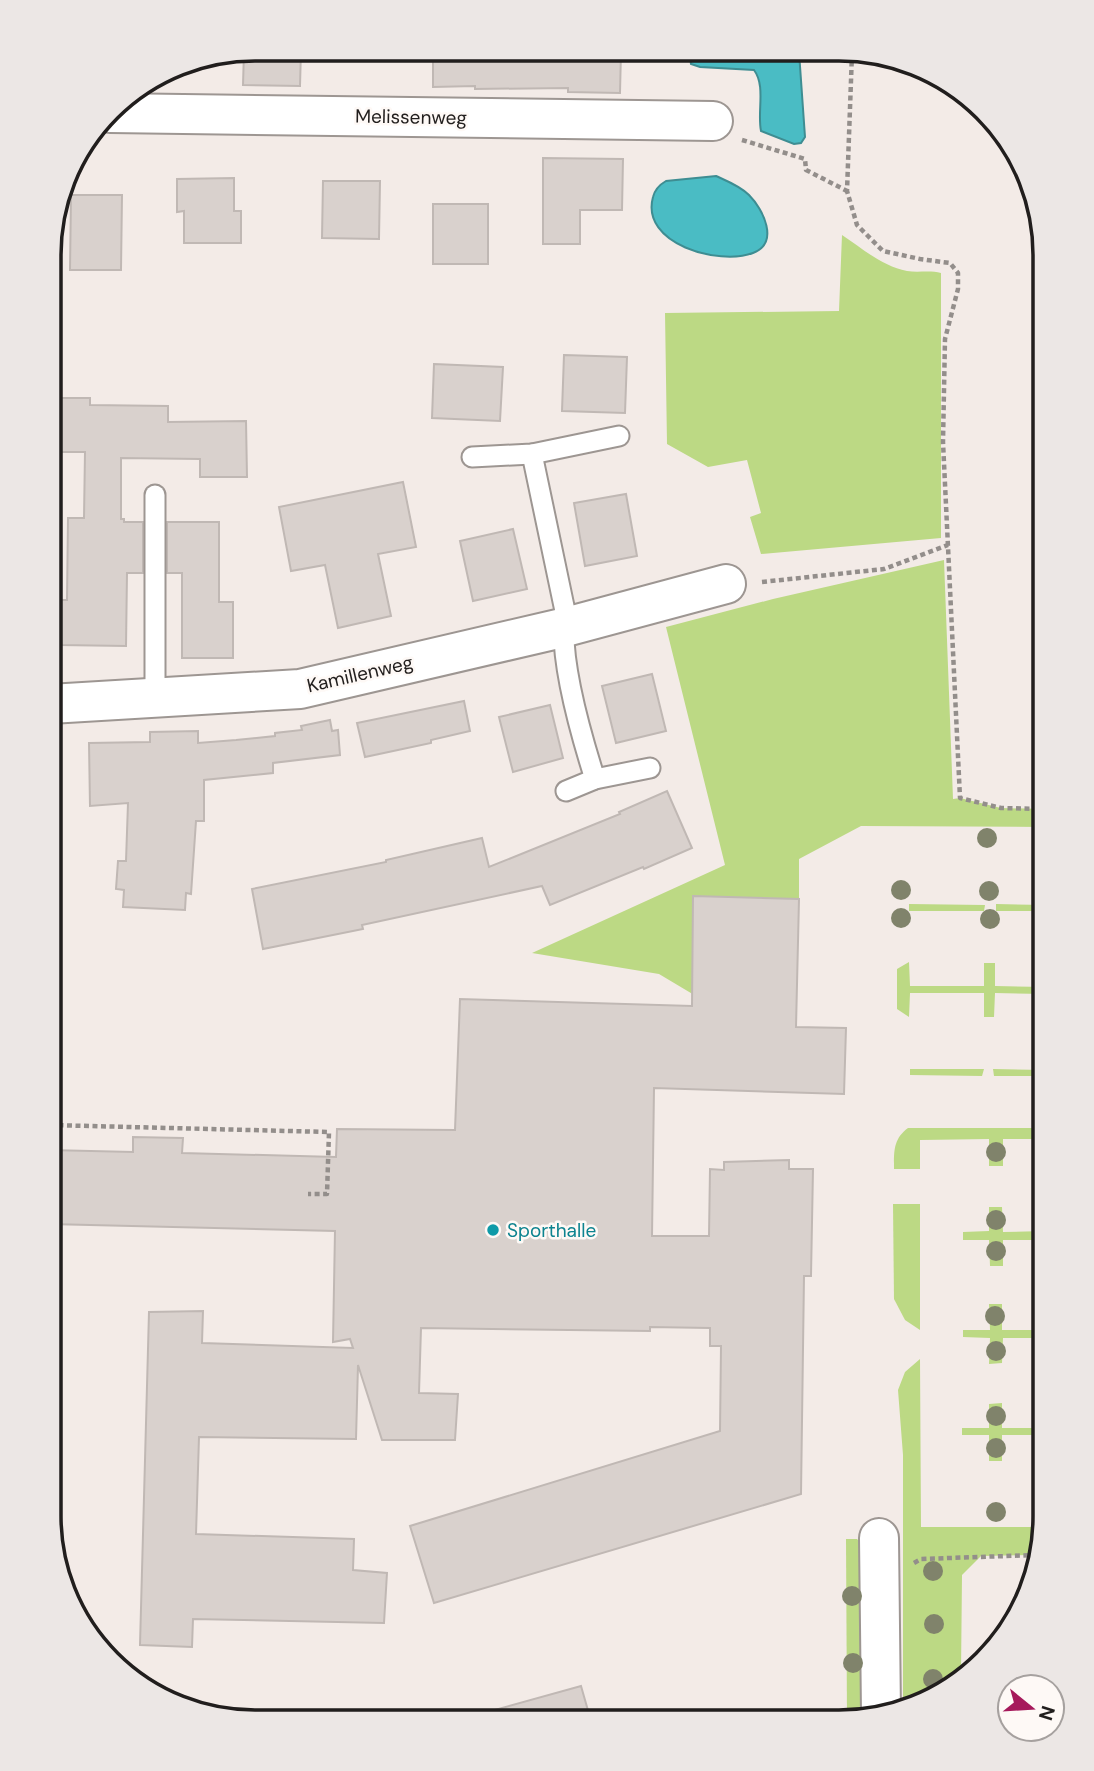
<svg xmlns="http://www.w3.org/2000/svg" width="1094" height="1771" font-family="'DM Sans',sans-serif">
  <rect width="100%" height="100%" fill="#f3ebe7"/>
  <g fill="#bcd984">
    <path d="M842 235C863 249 882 266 907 271 918 273 930 270 941 273V538L761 554 750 517 761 513 747 460 708 467 667 444 665 313 839 311Z"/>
    <polygon points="944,560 953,799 960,798 1001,808 1045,809 1045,827 861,826 799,859 799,899 723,897 693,901 692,981 721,1011 659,974 532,953 725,865 666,627 773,599"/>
    <polygon points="909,904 985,905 984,911 909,911"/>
    <polygon points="996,904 1045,905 1045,911 996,911"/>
    <polygon points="909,962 910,986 984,986 984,963 995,963 995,986 1045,987 1045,994 995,993 994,1017 984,1017 984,993 910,993 909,1017 897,1009 897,969"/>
    <polygon points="910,1069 984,1069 982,1076 910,1075"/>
    <polygon points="993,1069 1045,1070 1045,1076 994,1076"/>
    <path d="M908 1128H1045V1139H1003V1166H989V1139L920 1140V1169H894C894 1152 893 1139 908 1128Z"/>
    <polygon points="893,1204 920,1204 920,1330 905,1320 894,1299"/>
    <polygon points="989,1207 1002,1207 1003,1232 1045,1231 1045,1240 1003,1240 1003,1266 990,1266 989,1240 963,1240 963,1232 989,1231"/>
    <polygon points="989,1304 1002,1304 1002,1330 1045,1330 1045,1338 1003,1338 1002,1363 989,1364 990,1338 963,1337 963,1330 990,1330"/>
    <polygon points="920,1359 921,1527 1045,1527 1045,1529 1035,1555 981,1556 962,1575 961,1673 917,1706 903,1709 903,1455 898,1390 905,1372"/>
    <polygon points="1002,1403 1002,1428 1045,1428 1045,1435 1002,1435 1002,1461 989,1461 989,1435 962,1435 962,1428 989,1428 989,1404"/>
    <polygon points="846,1539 857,1539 864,1546 865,1717 847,1720"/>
  </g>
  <g fill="#4abcc4" stroke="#3e8d92" stroke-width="2">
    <path d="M689 52H799L805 137 801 143 794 144 761 131C757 112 766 86 754 70L700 67 691 64Z"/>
    <path d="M716 176C727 181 740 186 749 195 763 209 780 243 753 253 719 266 640 244 653 197 655 189 659 185 666 181Z"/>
  </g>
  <g fill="#d9d1cd" stroke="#c0b8b4" stroke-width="2">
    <polygon points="256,49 301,49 300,86 243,85 244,51"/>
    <polygon points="433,50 621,51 620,93 568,92 568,88 475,89 475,86 433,87"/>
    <polygon points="543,158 623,159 622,210 580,210 580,244 543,244"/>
    <polygon points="234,178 234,211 241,211 241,243 184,243 184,211 177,212 177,179"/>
    <polygon points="323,181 380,181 379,239 322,238"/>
    <polygon points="71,195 122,195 121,270 70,270"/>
    <rect x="433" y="204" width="55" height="60"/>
    <polygon points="564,355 627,357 625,413 562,411"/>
    <polygon points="434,364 503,367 500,421 432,418"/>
    <polygon points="50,398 90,398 90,405 168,406 168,422 246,421 247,477 200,477 200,459 121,458 121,519 124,519 124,522 143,522 143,573 127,573 126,646 60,645 60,600 67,600 68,518 84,518 85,452 50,452"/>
    <polygon points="403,482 416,547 378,554 391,616 338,628 325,565 291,571 279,507"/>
    <polygon points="626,494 637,556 585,566 574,503"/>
    <polygon points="167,522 219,522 219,602 233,602 233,658 182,658 182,573 167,573"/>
    <polygon points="513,529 527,589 473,601 460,541"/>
    <polygon points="652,674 666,731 616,743 602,686"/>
    <polygon points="464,701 470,731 431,740 431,743 365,757 357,723"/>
    <polygon points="550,705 563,758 513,772 499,717"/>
    <polygon points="330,720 332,731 338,730 340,755 273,763 273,773 204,780 204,821 196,821 191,894 186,893 185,910 123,907 124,890 116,889 118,861 126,861 128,803 90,806 89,743 150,742 150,732 198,731 198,743 236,740 275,736 275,733 302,730 301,726"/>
    <polygon points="667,791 692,848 644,869 643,867 550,905 542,886 362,925 363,929 263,949 252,889 386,862 386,860 482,838 489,867 620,814 619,812"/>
    <polygon points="693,896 799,899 796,1027 846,1028 844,1094 654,1088 652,1236 709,1236 710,1169 724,1170 724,1162 789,1160 789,1169 813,1169 811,1276 804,1276 801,1494 434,1603 410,1526 720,1431 721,1346 710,1346 710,1328 650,1327 650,1331 421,1328 419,1393 458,1394 455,1440 382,1440 358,1365 356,1439 199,1437 196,1534 354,1539 353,1570 387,1573 384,1623 193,1619 192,1647 140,1645 149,1312 203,1311 202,1343 353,1348 350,1339 333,1342 335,1231 49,1224 49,1150 133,1152 133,1137 183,1138 182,1153 336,1157 337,1129 455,1130 460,999 692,1006"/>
    <polygon points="581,1686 591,1721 485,1721 484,1713"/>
  </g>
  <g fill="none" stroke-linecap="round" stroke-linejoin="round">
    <g stroke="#9d9692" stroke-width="23">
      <g id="service">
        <path d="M532 454 565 611C558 656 581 735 595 779"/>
        <polyline points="472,457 532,454 619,436"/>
        <polyline points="155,698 155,495"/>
        <polyline points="566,791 595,779 650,768"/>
      </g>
    </g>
    <g stroke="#9d9692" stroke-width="42">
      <g id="minor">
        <polyline points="110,113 713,121"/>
        <polyline points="50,704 300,689 562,628 726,584"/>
        <polyline points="879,1538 881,1714"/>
      </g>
    </g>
    <g stroke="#938e8b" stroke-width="4.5" stroke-dasharray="5 3.5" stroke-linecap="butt">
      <polyline points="852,53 847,191 857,225 883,251 920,259 950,263 958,273 958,289 945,339 943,442 960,798 1001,808 1045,809"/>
      <polyline points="742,140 805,159 806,170 847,191"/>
      <polyline points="762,582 884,569 948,545"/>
      <polyline points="50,1125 329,1132 327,1194 308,1194"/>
      <polyline points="914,1563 921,1559 1035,1555"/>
    </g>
    <use href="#service" stroke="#fff" stroke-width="19"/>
    <use href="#minor" stroke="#fff" stroke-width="38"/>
  </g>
  <g fill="#80836b">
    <circle cx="987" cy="838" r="10"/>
    <circle cx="901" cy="890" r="10"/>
    <circle cx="989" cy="891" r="10"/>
    <circle cx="901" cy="918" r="10"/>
    <circle cx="990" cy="919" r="10"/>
    <circle cx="996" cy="1152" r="10"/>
    <circle cx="996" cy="1220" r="10"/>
    <circle cx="996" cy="1251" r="10"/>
    <circle cx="995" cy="1316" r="10"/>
    <circle cx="996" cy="1351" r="10"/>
    <circle cx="996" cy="1416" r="10"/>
    <circle cx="996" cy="1448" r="10"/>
    <circle cx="996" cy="1512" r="10"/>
    <circle cx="933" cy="1571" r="10"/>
    <circle cx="852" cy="1596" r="10"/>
    <circle cx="934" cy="1624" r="10"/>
    <circle cx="853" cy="1663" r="10"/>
    <circle cx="933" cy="1679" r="10"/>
  </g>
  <circle fill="#0f9aa8" stroke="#fef9f6" stroke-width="2.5" cx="493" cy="1230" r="7"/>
  <g text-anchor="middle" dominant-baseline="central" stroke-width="5" stroke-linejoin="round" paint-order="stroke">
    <g font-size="19" fill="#211e1d" stroke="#fef9f6">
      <text transform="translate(411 117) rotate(1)">Melissenweg</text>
      <text transform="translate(360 674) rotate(-13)">Kamillenweg</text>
    </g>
    <g font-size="19" fill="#0d838f" stroke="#fef9f6" text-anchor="start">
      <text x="507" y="1230">Sporthalle</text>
    </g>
  </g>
  <path d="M0 0H1094V1771H0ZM255 61H839A194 194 0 0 1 1033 255V1516A194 194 0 0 1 839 1710H255A194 194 0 0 1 61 1516V255A194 194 0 0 1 255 61Z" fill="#ece7e5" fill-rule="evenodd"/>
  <path fill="none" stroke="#211e1d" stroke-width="3.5" d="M255 61H839A194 194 0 0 1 1033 255V1516A194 194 0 0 1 839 1710H255A194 194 0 0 1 61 1516V255A194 194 0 0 1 255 61Z"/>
  <g transform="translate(1031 1708) rotate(108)"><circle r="33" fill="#fef9f6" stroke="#a6a19f" stroke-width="2"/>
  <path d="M0-5L12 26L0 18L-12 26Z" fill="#a6195b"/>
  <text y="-10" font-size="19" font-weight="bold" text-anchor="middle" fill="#211e1d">N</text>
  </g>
</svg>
